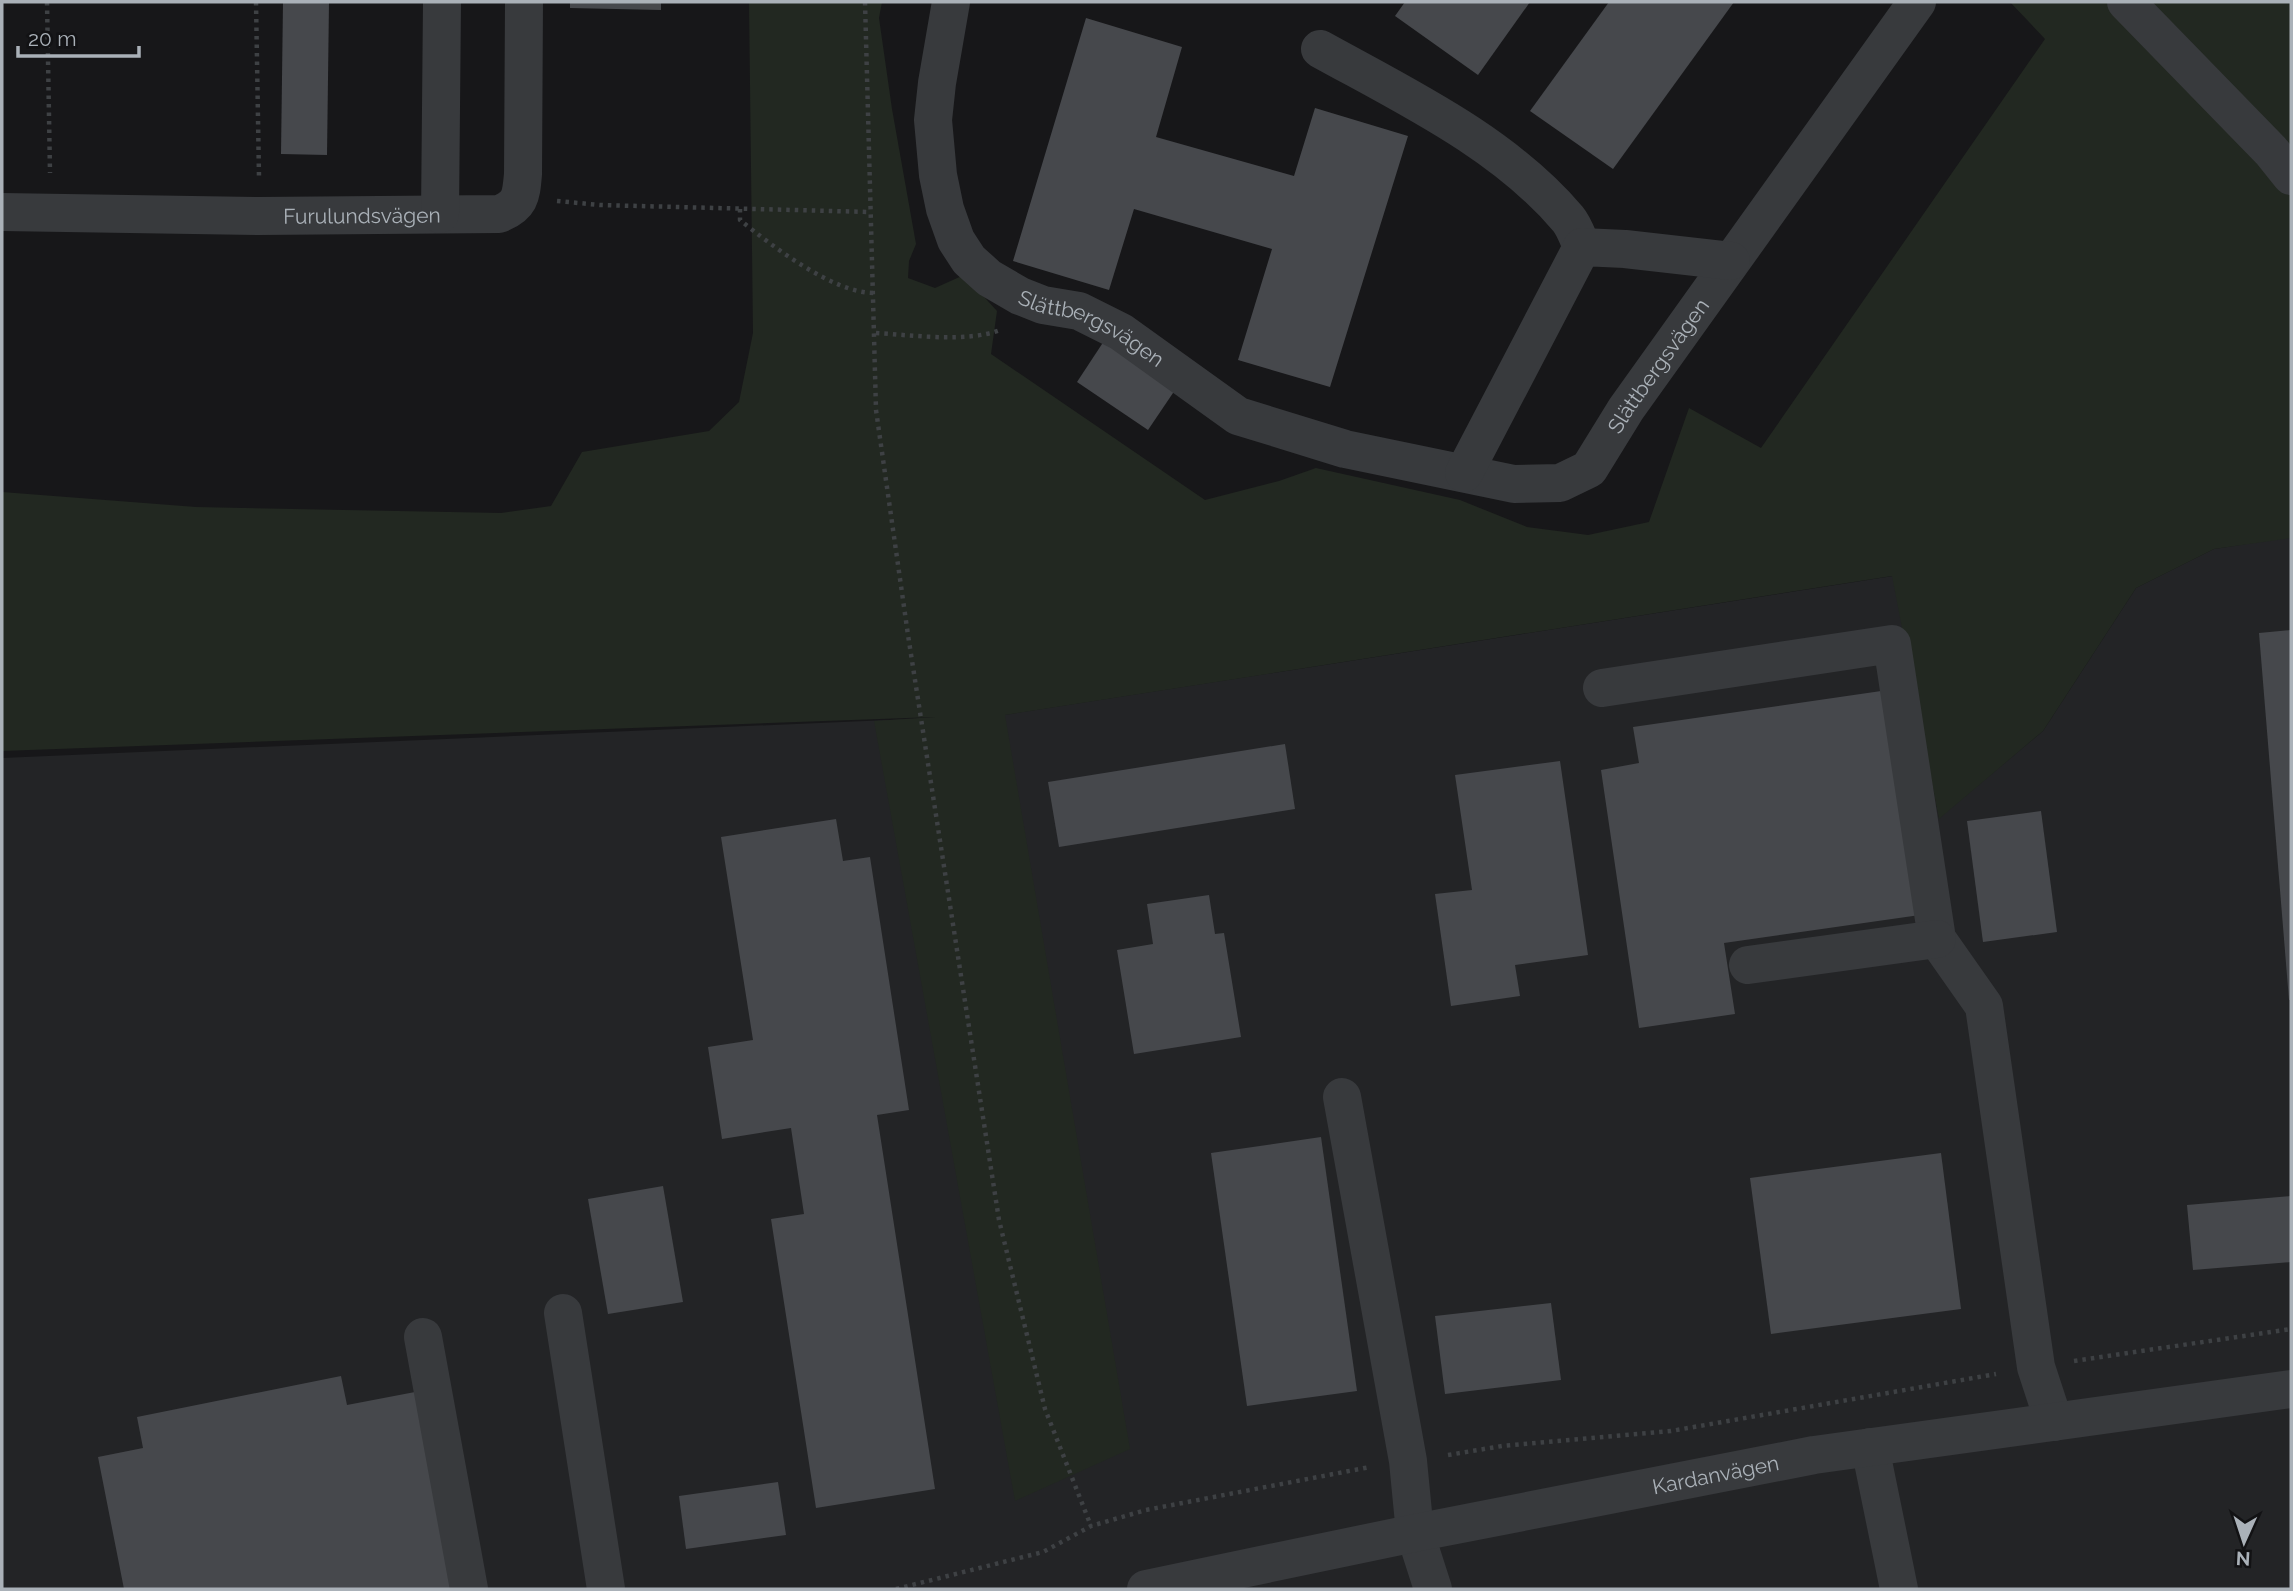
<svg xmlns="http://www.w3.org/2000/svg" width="2293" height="1591" font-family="Raleway,sans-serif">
  <rect width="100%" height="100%" fill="#171719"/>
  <polygon fill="#232426" points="2291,537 2291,1589 2,1589 2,758 1004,715 1893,576 1939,818 2043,731 2136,588 2214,549"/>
  <polygon fill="#222821" points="749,2 882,2 879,18 892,109 916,244 909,261 908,278 935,288 964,275 997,311 991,354 1205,500 1279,481 1316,468 1460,500 1527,527 1588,535 1649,522 1689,408 1761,448 2045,39 2010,2 2291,2 2291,538 2214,549 2136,588 2043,731 1939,819 1892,576 1005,715 1130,1449 1015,1501 874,721 935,717 2,751 2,492 196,507 501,513 551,506 582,452 709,431 739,402 753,333"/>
  <g fill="#46484c">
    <polygon points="283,2 329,2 327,155 281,154"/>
    <polygon points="570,2 661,2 661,10 570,8"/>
    <polygon points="1405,2 1530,2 1478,75 1395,16"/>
    <polygon points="1609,2 1734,2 1613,169 1530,111"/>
    <polygon points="1086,18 1182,47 1156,137 1294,176 1315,108 1408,136 1330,387 1238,360 1272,249 1134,209 1109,290 1013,261"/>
    <polygon points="1104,341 1175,390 1148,430 1077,382"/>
    <polygon points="2291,630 2291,1000 2289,1000 2259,633"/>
    <polygon points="1888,690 1920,915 1724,943 1735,1014 1639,1028 1601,770 1639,763 1633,727"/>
    <polygon points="1285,744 1295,809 1059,847 1048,782"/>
    <polygon points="1560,761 1588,955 1515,965 1520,996 1451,1006 1435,894 1472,890 1455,775"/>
    <polygon points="2041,811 2057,932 1983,942 1967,821"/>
    <polygon points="836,819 843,861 870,857 909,1110 877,1115 935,1489 816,1508 771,1219 804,1214 791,1128 722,1139 708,1047 753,1040 721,837"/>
    <polygon points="1209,895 1215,934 1224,933 1241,1037 1134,1054 1117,950 1153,944 1147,904"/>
    <polygon points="1321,1137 1357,1391 1247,1406 1211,1153"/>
    <polygon points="1941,1153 1961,1309 1771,1334 1750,1178"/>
    <polygon points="663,1186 683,1302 608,1314 588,1199"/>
    <polygon points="2291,1196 2291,1262 2193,1270 2187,1205"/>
    <polygon points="1551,1303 1561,1380 1445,1394 1435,1316"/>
    <polygon points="341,1376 347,1405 415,1392 453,1589 124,1589 98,1457 143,1448 137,1417"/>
    <polygon points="778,1482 786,1535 686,1549 679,1496"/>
  </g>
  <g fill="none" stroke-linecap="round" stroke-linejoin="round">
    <g stroke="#3e4144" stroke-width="4.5" stroke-dasharray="3.5 5" stroke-linecap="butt">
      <polyline points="47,2 50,173"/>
      <polyline points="256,2 259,177"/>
      <polyline points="865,2 876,410 908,635 999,1220 1045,1409 1091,1526"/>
      <polyline points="557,201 600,205 871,212"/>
      <path d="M740 209V220C772 246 833 293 874 293"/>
      <path d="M876 333C912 335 966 343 1000 330"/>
      <polyline points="2074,1361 2291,1329"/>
      <polyline points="1448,1455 1502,1446 1671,1431 1996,1374"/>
      <polyline points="896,1589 1043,1552 1091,1526 1146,1510 1370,1467"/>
    </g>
    <g stroke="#383a3d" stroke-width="38">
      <path id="s1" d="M951 2 937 83 933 120 938 175 945 209 956 240 969 260 989 278 1020 296 1043 305 1079 311 1121 332 1238 416 1345 449 1514 484 1560 483 1589 469 1626 409 1917 2"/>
      <polyline points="2126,2 2271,151 2291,176"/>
      <path d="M1320 49C1405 96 1504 143 1568 219 1574 226 1578 238 1582 247"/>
      <path id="s2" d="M2 212 259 216 499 214C521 205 521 196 523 174L524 2"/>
      <polyline points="440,214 442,2"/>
      <polyline points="1464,473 1582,247 1625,249 1731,261"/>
      <polyline points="1602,688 1892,644 1937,939 1984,1006 2036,1367 2054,1422"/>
      <polyline points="1748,965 1937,939"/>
      <polyline points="1342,1097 1408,1461 1415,1533 1433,1589"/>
      <polyline points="563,1313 606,1589"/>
      <polyline points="423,1337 469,1589"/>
      <polyline points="1870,1447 1899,1589"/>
      <path id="s3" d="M1146 1589 1415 1533 1814 1455 2291 1389"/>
    </g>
  </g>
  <g text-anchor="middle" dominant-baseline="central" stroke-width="7" stroke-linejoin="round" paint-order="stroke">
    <g font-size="21" fill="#aab1b8" stroke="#121214">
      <text stroke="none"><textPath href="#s2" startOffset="360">Furulundsvägen</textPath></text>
      <text stroke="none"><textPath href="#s1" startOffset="408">Slättbergsvägen</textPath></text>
      <text stroke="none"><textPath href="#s1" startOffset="1068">Slättbergsvägen</textPath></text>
      <text stroke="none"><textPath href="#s3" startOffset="581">Kardanvägen</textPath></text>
    </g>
  </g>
  <rect width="2293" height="1591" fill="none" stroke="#aab1b8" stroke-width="7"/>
  <g transform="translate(2244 1542) rotate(183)" stroke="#121214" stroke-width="5" paint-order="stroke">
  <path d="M0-5L12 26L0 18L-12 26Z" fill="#aab1b8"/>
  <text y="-10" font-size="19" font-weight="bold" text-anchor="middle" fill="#aab1b8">N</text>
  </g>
  <path d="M18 46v10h121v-10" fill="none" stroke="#aab1b8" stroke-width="3.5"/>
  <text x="28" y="46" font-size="21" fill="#aab1b8" stroke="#121214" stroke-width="5" paint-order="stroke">20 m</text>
</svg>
